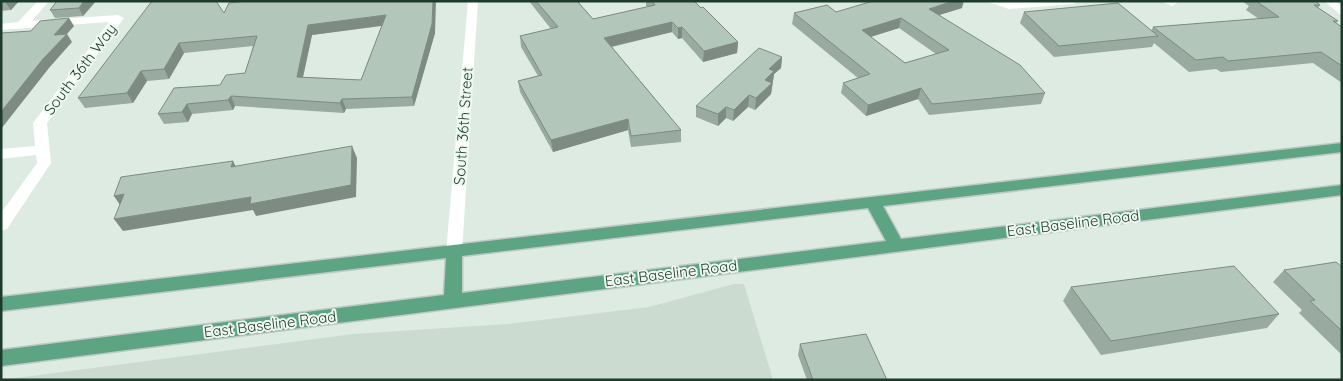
<svg xmlns="http://www.w3.org/2000/svg" width="1343" height="381" font-family="Quicksand,sans-serif">
  <rect width="100%" height="100%" fill="#ddebe2"/>
  <polygon fill="#cbdbd0" points="734,284 744,284 773,380 1,380 353,334 508,324 649,307"/>
  <g fill="none" stroke-linecap="round" stroke-linejoin="round">
    <g stroke="#c0c8c4" stroke-width="3">
      <path id="major" d="M1342 143V152L883 206 901 239 1342 185V195L1 366V350L444 295 446 258 1 311V297ZM868 208 886 241 462 293V256Z"/>
    </g>
    <g fill="#fff" fill-rule="evenodd">
      <polygon points="38,1 49,1 32,21 118,15 124,18 47,123 51,163 7,229 1,231 1,213 37,163 36,155 1,159 1,149 35,146 33,123 109,22 1,30 1,24 18,22"/>
      <polygon points="468,1 478,1 462,252 460,256 454,258 448,256 446,252"/>
      <polygon points="985,1 1078,1 1073,4 1009,9"/>
      <polygon points="1161,1 1176,1 1177,3 1172,6"/>
      <polygon points="1324,1 1336,1 1342,7 1342,16"/>
    </g>
    <use href="#major" fill="#5da582" fill-rule="evenodd"/>
  </g>
  <g fill="#99aaa0" fill-rule="evenodd">
    <polygon points="1,1 19,1 11,10 1,11"/>
    <polygon points="96,1 83,16 55,18 50,10"/>
    <polygon points="529,1 577,1 593,19 648,7 646,6 646,1 694,1 738,42 737,53 703,62 682,38 678,39 672,32 612,47 681,130 681,142 631,147 628,130 553,152 520,92 518,81 538,76 521,47 520,36 551,29"/>
    <polygon points="1242,1 1315,1 1320,5 1318,8 1338,21 1336,23 1342,27 1342,83 1313,63 1221,72 1216,69 1189,72 1154,43 1152,47 1054,57 1020,23 1024,12 1151,31 1153,27 1259,19 1246,10 1249,6"/>
    <path d="M229 3 435 33 414 106 346 109 344 113 235 106 233 110 192 114 188 122 164 124 158 114 245 73 253 46 184 53 169 79 147 81 133 103 85 108 78 98 224 13ZM382 25 361 80 303 77 312 35Z"/>
    <path d="M962 8 939 15 1045 93 1041 104 929 115 918 99 866 116 841 93 843 83 858 78 792 24 794 13ZM899 28 936 54 905 63 871 37Z"/>
    <polygon points="782,57 781,68 774,74 771,94 755,110 748,107 733,121 726,118 718,126 696,117 696,106"/>
    <polygon points="1342,267 1342,355 1299,313 1302,310 1273,282 1284,270"/>
    <polygon points="1071,287 1279,314 1267,328 1101,355 1063,301"/>
    <polygon points="800,344 887,380 807,380 798,355"/>
  </g>
  <g fill="#7d8b82">
    <polygon points="6,1 19,1 11,10 5,2"/>
    <polygon points="84,1 96,1 83,16 79,8"/>
    <polygon points="433,1 436,1 435,33 414,106 412,97"/>
    <polygon points="953,1 964,1 962,8 926,19 929,9"/>
    <polygon points="386,15 389,25 312,35 301,86 297,77 308,25"/>
    <polygon points="69,18 74,26 67,34 72,42 49,68 1,129 1,112 54,35"/>
    <polygon points="901,18 899,28 860,40 862,30"/>
    <polygon points="672,22 672,32 605,48 604,38"/>
    <polygon points="682,27 682,38 678,39 678,28"/>
    <polygon points="738,42 737,53 703,62 704,51"/>
    <polygon points="179,43 184,53 169,79 164,69"/>
    <polygon points="782,57 781,68 774,74 771,94 755,110 756,98 765,80 769,69"/>
    <polygon points="141,71 147,81 133,103 127,93"/>
    <polygon points="921,88 918,99 866,116 868,105"/>
    <polygon points="749,95 748,107 733,121 734,110"/>
    <polygon points="231,96 235,106 233,110 228,100"/>
    <polygon points="342,99 346,109 344,113 340,103"/>
    <polygon points="187,104 192,114 188,122 182,112"/>
    <polygon points="726,107 726,118 718,126 718,114"/>
    <polygon points="628,119 628,130 553,152 551,140"/>
    <polygon points="352,146 357,158 356,197 256,216 253,210 123,231 114,219 251,197"/>
    <polygon points="233,161 239,173 231,167"/>
    <polygon points="124,194 122,208 114,196"/>
  </g>
  <g fill="#b2c6ba" stroke="#7d8b82" fill-rule="evenodd">
    <polygon points="57,1 84,1 79,8 50,10"/>
    <path d="M152 1H216L224 13 229 3 246 1H433L432 24 412 97 342 99 340 103 231 96 228 100 187 104 182 112 158 114 174 88 220 85 226 75 245 73 257 36 179 43 164 69 141 71 127 93 78 98ZM386 15 361 80 297 77 308 25Z"/>
    <polygon points="536,1 577,1 593,19 655,5 652,1 694,1 701,8 703,7 738,42 704,51 682,27 678,28 672,22 604,38 681,130 631,136 628,119 551,140 518,81 542,75 520,36 558,27"/>
    <path d="M873 1H953L929 9 1020 65 1045 93 932 104 921 88 868 105 843 83 870 74 794 13 827 5 836 12ZM901 18 949 50 905 63 862 30Z"/>
    <polygon points="1256,1 1315,1 1320,5 1314,5 1338,21 1333,21 1342,27 1342,66 1321,52 1228,61 1223,57 1196,60 1153,27 1279,17"/>
    <polygon points="1118,3 1158,36 1059,46 1024,12"/>
    <polygon points="69,18 54,35 67,34 43,59 1,112 1,33 31,31 40,21"/>
    <polygon points="759,48 782,57 769,69 774,71 765,80 772,83 756,98 749,95 734,110 726,107 718,114 696,106"/>
    <polygon points="352,146 351,185 250,204 251,197 114,219 124,194 114,196 121,177 233,161 231,167"/>
    <polygon points="1336,262 1342,267 1342,331 1310,301 1315,300 1284,270"/>
    <polygon points="1234,266 1279,314 1111,341 1071,287"/>
    <polygon points="866,334 887,380 813,380 800,344"/>
  </g>
  <g text-anchor="middle" dominant-baseline="central" stroke-width="4" stroke-linejoin="round" paint-order="stroke">
    <g font-size="15" fill="#1d3b2d" stroke="#eef7f0">
      <text transform="translate(80 69) rotate(-53)">South 36th Way</text>
      <text transform="translate(463 126) rotate(-86)">South 36th Street</text>
      <text transform="translate(1073 223) rotate(-7)">East Baseline Road</text>
      <text transform="translate(671 273) rotate(-7)">East Baseline Road</text>
      <text transform="translate(270 324) rotate(-7)">East Baseline Road</text>
    </g>
  </g>
  <rect width="1343" height="381" fill="none" stroke="#1d3b2d" stroke-width="5"/>
</svg>
